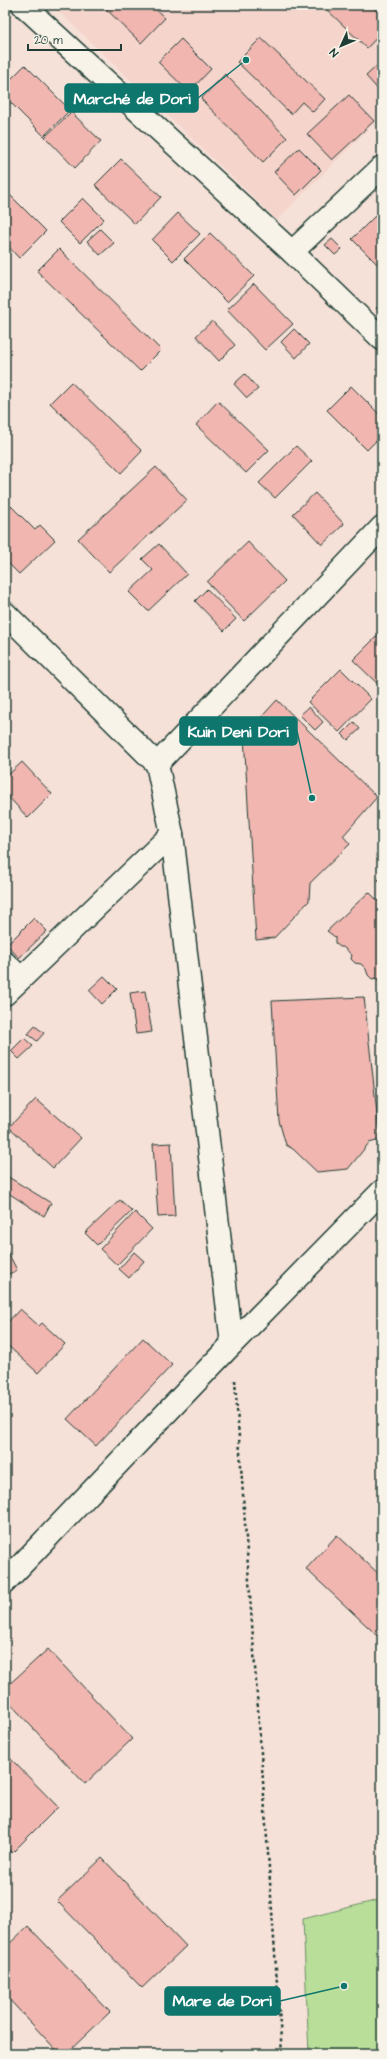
<svg xmlns="http://www.w3.org/2000/svg" width="387" height="2059" font-family="'Architects Daughter',sans-serif">
  <rect width="100%" height="100%" fill="#f6e1d8"/>
  <filter id="ink" filterUnits="userSpaceOnUse"><feTurbulence type="fractalNoise" baseFrequency=".025" numOctaves="2"/><feDisplacementMap in="SourceGraphic" scale="8" xChannelSelector="R" yChannelSelector="G"/><feConvolveMatrix kernelMatrix="1 2 1 2 8 2 1 2 1" color-interpolation-filters="sRGB"/></filter>
  <g filter="url(#ink)">
    <polygon fill="#f5d4cc" points="52,5 382,5 382,115 277,220"/>
    <polygon fill="#b8de99" stroke="#6c8e66" points="382,1899 382,2054 309,2054 303,1919"/>
    <g fill="#f2b6b1" stroke="#1f3d34">
      <polygon points="102,5 151,5 165,18 141,43"/>
      <polygon points="322,5 370,5 382,16 382,32 367,48"/>
      <polygon points="261,38 325,99 313,112 302,102 291,114 237,62"/>
      <polygon points="181,39 211,69 189,92 158,62"/>
      <polygon points="382,61 382,94 366,76"/>
      <polygon points="25,65 70,110 44,136 5,97 5,85"/>
      <polygon points="225,74 287,138 263,162 201,99"/>
      <polygon points="349,95 374,121 332,160 307,134"/>
      <polygon points="71,112 101,141 75,168 45,137"/>
      <polygon points="299,148 321,170 296,195 274,172"/>
      <polygon points="121,159 161,197 135,224 95,185"/>
      <polygon points="5,190 46,231 19,258 5,243"/>
      <polygon points="83,198 104,219 80,243 59,222"/>
      <polygon points="382,209 382,269 352,239"/>
      <polygon points="178,213 200,234 173,261 152,240"/>
      <polygon points="100,229 114,243 100,255 87,241"/>
      <polygon points="210,233 254,276 227,302 184,259"/>
      <polygon points="332,239 342,249 335,255 325,245"/>
      <polygon points="59,249 161,350 140,371 37,271"/>
      <polygon points="254,284 293,324 265,350 227,310"/>
      <polygon points="382,304 382,315 376,308"/>
      <polygon points="212,321 235,345 219,361 196,336"/>
      <polygon points="294,329 309,344 296,358 281,342"/>
      <polygon points="245,374 258,389 247,398 234,384"/>
      <polygon points="71,382 142,451 121,473 50,403"/>
      <polygon points="351,386 382,417 382,435 367,450 327,410"/>
      <polygon points="218,401 269,450 246,473 196,425"/>
      <polygon points="296,446 312,461 275,498 259,483"/>
      <polygon points="156,467 187,500 109,572 78,539"/>
      <polygon points="315,493 344,524 322,545 293,514"/>
      <polygon points="11,506 35,530 40,525 55,540 19,574 5,560 5,513"/>
      <polygon points="248,542 285,581 244,621 207,582"/>
      <polygon points="159,544 187,574 148,611 129,592 153,570 142,559"/>
      <polygon points="207,589 236,619 224,631 195,601"/>
      <polygon points="382,631 382,688 353,660"/>
      <polygon points="341,669 371,699 339,732 308,702"/>
      <polygon points="277,700 377,797 343,836 350,844 310,883 309,901 274,938 256,940 244,736"/>
      <polygon points="309,707 323,722 315,730 300,715"/>
      <polygon points="354,722 360,729 348,740 342,734"/>
      <polygon points="22,762 52,794 28,818 5,793 5,778"/>
      <polygon points="382,876 382,884 378,880"/>
      <polygon points="369,892 382,905 382,983 376,978 372,979 368,975 366,969 361,964 355,963 351,959 352,955 343,947 340,947 335,943 335,937 327,931"/>
      <polygon points="34,918 47,931 19,958 7,945"/>
      <polygon points="104,976 117,989 102,1004 89,990"/>
      <polygon points="145,991 152,1032 136,1034 130,993"/>
      <polygon points="364,997 380,1140 369,1143 348,1169 317,1172 293,1149 286,1145 279,1121 272,1001"/>
      <polygon points="35,1026 44,1033 37,1041 28,1034"/>
      <polygon points="24,1038 33,1046 19,1059 11,1051"/>
      <polygon points="36,1099 81,1138 53,1168 9,1127"/>
      <polygon points="171,1143 175,1216 158,1217 153,1144"/>
      <polygon points="5,1175 51,1203 44,1216 5,1191"/>
      <polygon points="120,1200 132,1211 97,1245 85,1233"/>
      <polygon points="135,1212 152,1229 117,1265 100,1249"/>
      <polygon points="5,1247 17,1270 5,1276"/>
      <polygon points="134,1252 144,1261 129,1278 119,1269"/>
      <polygon points="20,1309 39,1326 42,1323 65,1344 38,1373 5,1343 5,1325"/>
      <polygon points="143,1338 172,1365 96,1446 67,1419"/>
      <polygon points="337,1535 382,1577 382,1640 306,1569"/>
      <polygon points="48,1649 132,1739 85,1784 5,1698 5,1688"/>
      <polygon points="5,1753 58,1807 12,1853 5,1846"/>
      <polygon points="102,1858 186,1946 142,1988 57,1901"/>
      <polygon points="28,1926 110,2012 66,2054 60,2054 5,1995 5,1948"/>
    </g>
    <g fill="none" stroke-linecap="round" stroke-linejoin="round">
      <g stroke="#1f3d34" stroke-width="25">
        <g id="street">
          <polyline points="23,5 292,252 382,339"/>
          <polyline points="292,252 382,167"/>
          <polyline points="5,613 157,764 172,834 232,1344"/>
          <polyline points="157,764 382,527"/>
          <polyline points="5,963 21,978"/>
          <polyline points="5,994 172,834"/>
          <polyline points="5,1582 232,1344 382,1191"/>
        </g>
      </g>
      <polyline stroke="#1f3d34" stroke-width="2.5" stroke-dasharray="3 3" stroke-linecap="butt" points="235,1380 282,2054"/>
      <use href="#street" stroke="#f7f3e8" stroke-width="22"/>
    </g>
  </g>
  <path fill="none" stroke="#0f766e" stroke-width="1.5" d="M246 60L198 98M312 798L297 731M344 1986L280 2001"/>
  <g fill="#0f766e" stroke="#f7f3e8" stroke-width="1.5">
    <circle cx="246" cy="60" r="4"/>
    <circle cx="312" cy="798" r="4"/>
    <circle cx="344" cy="1986" r="4"/>
  </g>
  <g fill="#0f766e" stroke="#0f766e" stroke-width="1.5">
    <rect x="65" y="84" width="133" height="28" rx="4"/>
    <rect x="180" y="717" width="117" height="28" rx="4"/>
    <rect x="165" y="1987" width="115" height="28" rx="4"/>
  </g>
  <g font-size="16" text-anchor="middle" font-weight="bold" fill="#fff">
    <text x="132" y="104">Marché de Dori</text>
    <text x="238" y="737">Kuin Deni Dori</text>
    <text x="222" y="2006">Mare de Dori</text>
  </g>
  <rect width="387" height="2059" fill="none" stroke="#f7f3e8" stroke-width="20"/>
  <rect x="10" y="10" width="367" height="2039" fill="none" stroke="#1f3d34" stroke-width="1.5" filter="url(#ink)"/>
  <g transform="translate(341 46) rotate(226)" stroke="#f7f3e8" stroke-width="3" paint-order="stroke">
  <path d="M0-3L7 15L0 10L-7 15Z" fill="#1f3d34"/>
  <text y="-6" font-size="11" font-weight="bold" text-anchor="middle" fill="#1f3d34">N</text>
  </g>
  <path d="M28 44v6h93v-6" fill="none" stroke="#1f3d34" stroke-width="2"/>
  <text x="34" y="44" font-size="12" fill="#1f3d34" stroke="#f7f3e8" stroke-width="3" paint-order="stroke">20 m</text>
</svg>
